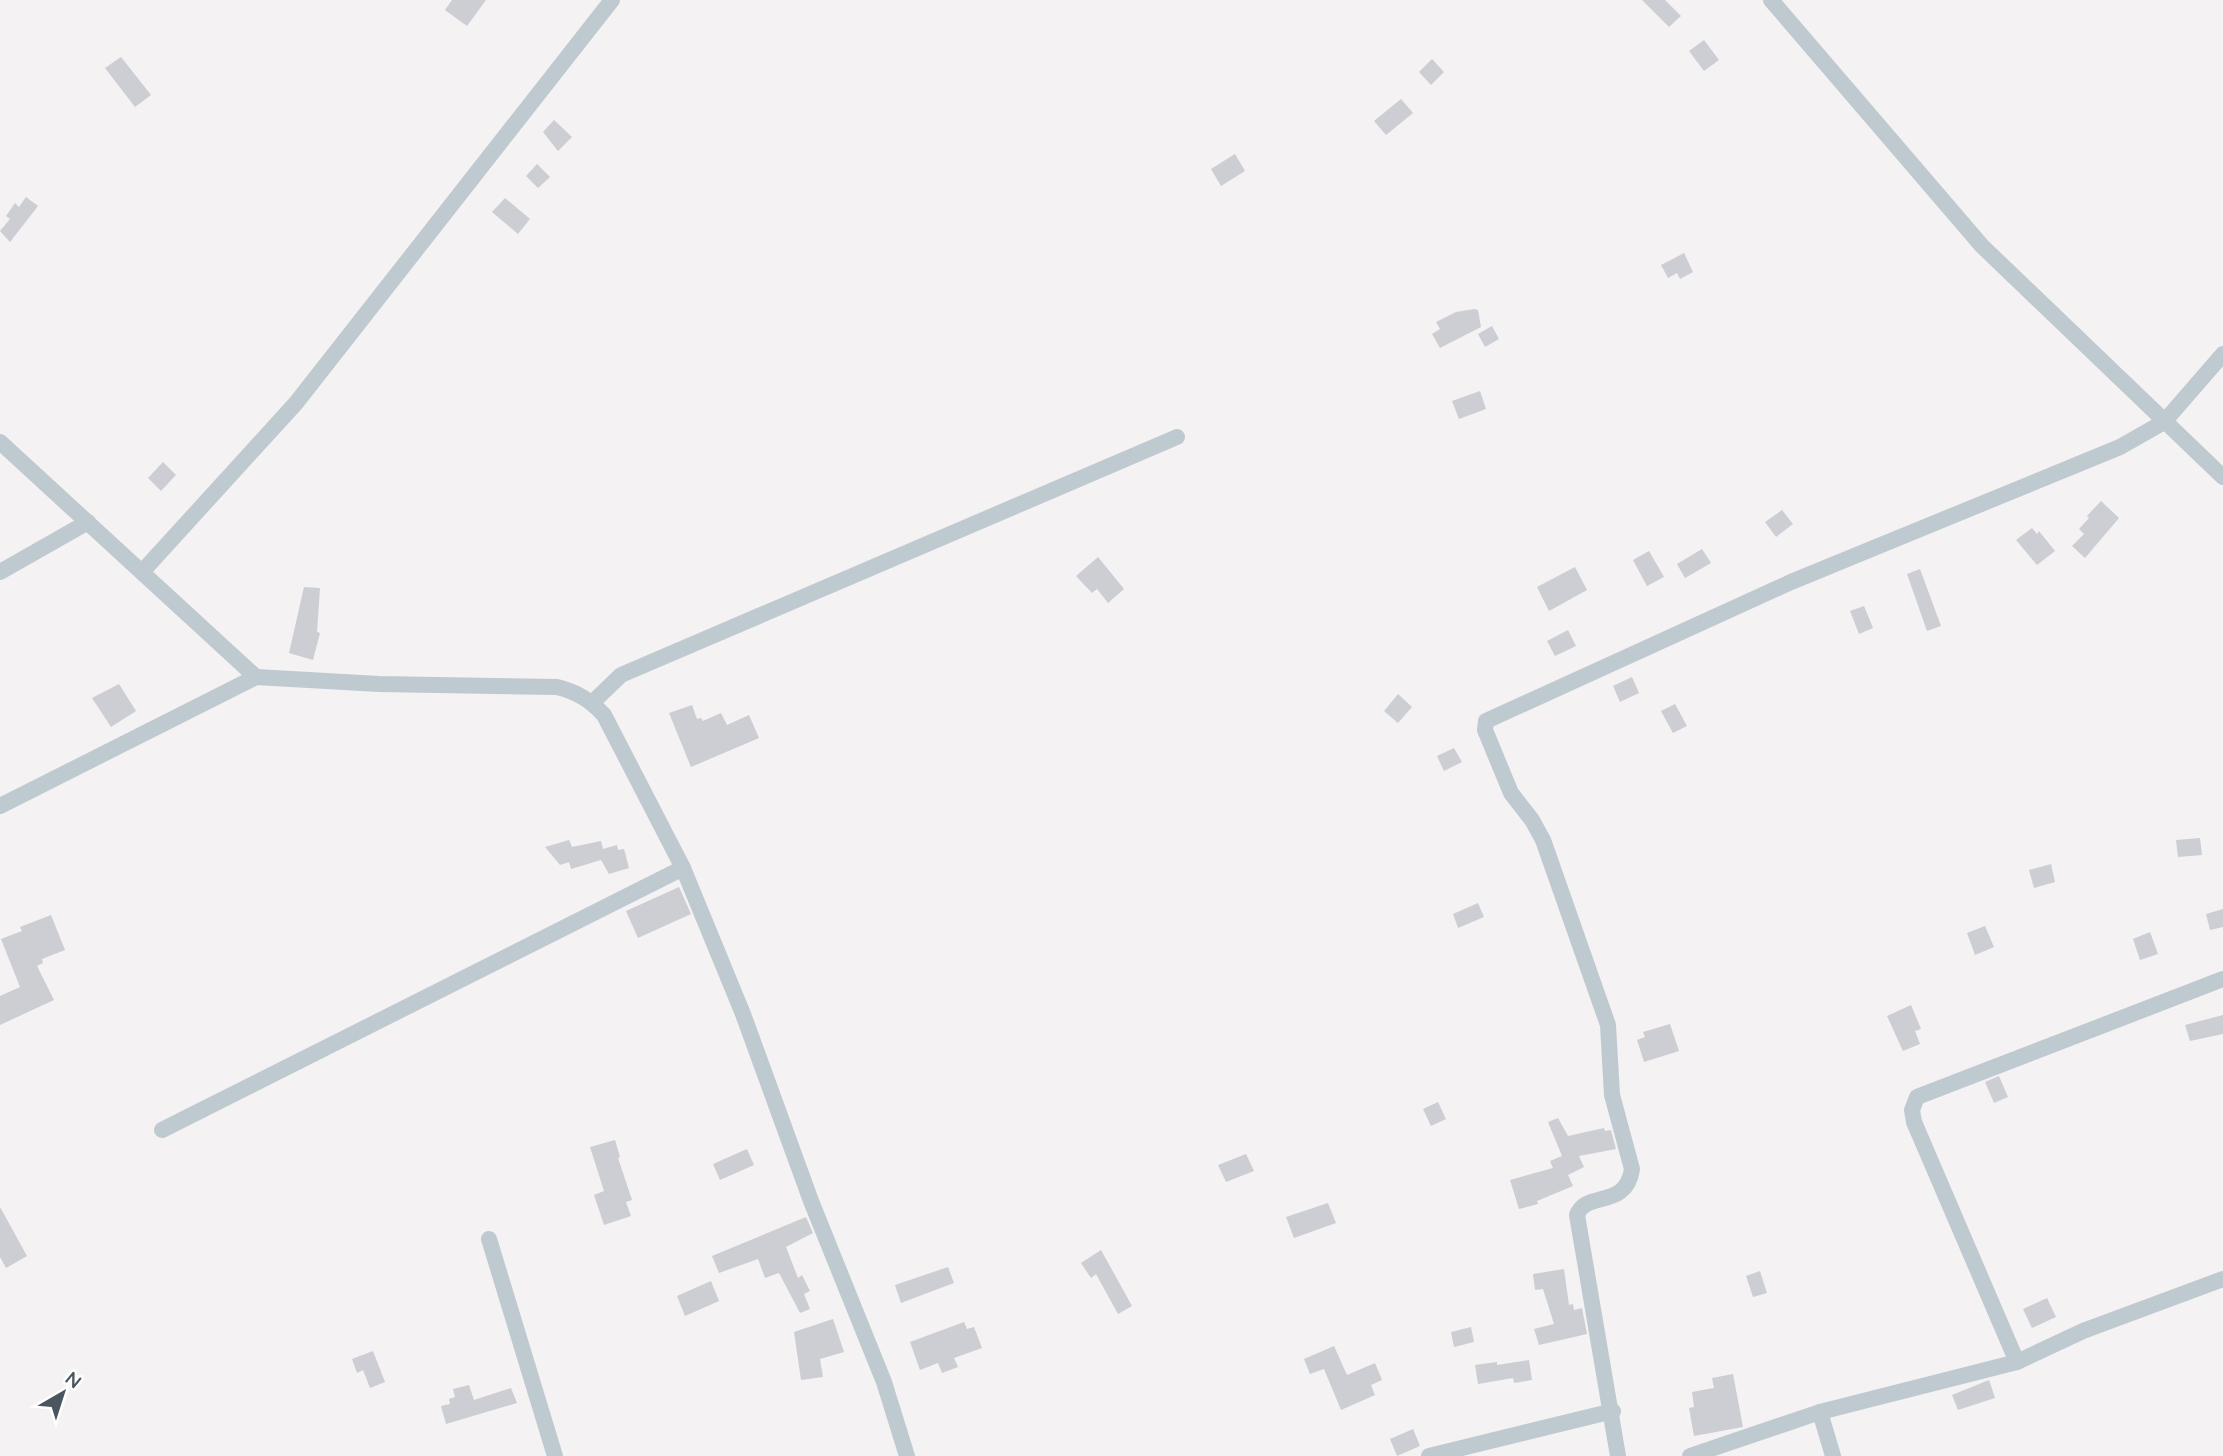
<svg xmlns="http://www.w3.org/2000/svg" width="2223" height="1456" font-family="Quicksand,sans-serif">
  <rect width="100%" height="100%" fill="#f4f2f2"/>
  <g fill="#ccced4">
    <polygon points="452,0 486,0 467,26 445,10"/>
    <polygon points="1642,0 1665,0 1681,16 1669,27"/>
    <polygon points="1704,40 1719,60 1704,71 1689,51"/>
    <polygon points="121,57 151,95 135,107 105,68"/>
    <polygon points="1432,59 1444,72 1431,85 1419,72"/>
    <polygon points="1401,99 1413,113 1386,135 1374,121"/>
    <polygon points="554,120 572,137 558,151 543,132"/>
    <polygon points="1235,154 1245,171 1221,186 1211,169"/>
    <polygon points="537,164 550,177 538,188 526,176"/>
    <polygon points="26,197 38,206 10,242 0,231 10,219 6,216 15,203 19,207"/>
    <polygon points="505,198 530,219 518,234 492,212"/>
    <polygon points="1684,253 1693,272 1680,279 1677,273 1668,278 1661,265"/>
    <polygon points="1474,309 1478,310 1481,327 1440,348 1432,334 1440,329 1436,322 1456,312"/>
    <polygon points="1492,326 1499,339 1485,347 1478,334"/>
    <polygon points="1480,391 1486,409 1459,419 1452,401"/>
    <polygon points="163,462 176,475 161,491 148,478"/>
    <polygon points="2101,501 2119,518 2085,558 2072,546 2084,534 2079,529 2089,518 2087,516"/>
    <polygon points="1782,510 1793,524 1776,537 1765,522"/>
    <polygon points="2032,528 2037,534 2039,531 2055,551 2037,565 2016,540"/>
    <polygon points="1702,549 1711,563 1685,578 1677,564"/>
    <polygon points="1649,551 1664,577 1647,586 1633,560"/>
    <polygon points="1098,557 1124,589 1108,603 1097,589 1092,593 1076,576"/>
    <polygon points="1575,567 1587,590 1549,611 1537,587"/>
    <polygon points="1920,569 1941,626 1927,631 1907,574"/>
    <polygon points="304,587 320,588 317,632 320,633 313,660 289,653"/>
    <polygon points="1864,606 1873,628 1859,634 1850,611"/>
    <polygon points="1568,630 1576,646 1555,656 1547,641"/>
    <polygon points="1632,677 1639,693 1620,702 1613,686"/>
    <polygon points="119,684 136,711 111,727 92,698"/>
    <polygon points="1398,694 1412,707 1398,723 1384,711"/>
    <polygon points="1675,704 1687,726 1673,733 1661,711"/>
    <polygon points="692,705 697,719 701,718 703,721 721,713 727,725 749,715 759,738 691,767 669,713"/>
    <polygon points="1454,748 1462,762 1444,771 1437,756"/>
    <polygon points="2200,838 2202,855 2178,857 2176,840"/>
    <polygon points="569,840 572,847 601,841 603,849 617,845 618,850 624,849 629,868 609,874 601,860 571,869 569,862 560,865 545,847"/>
    <polygon points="2051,864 2055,882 2034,888 2029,870"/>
    <polygon points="679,887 691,914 638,938 626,911"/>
    <polygon points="1478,903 1484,917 1458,928 1453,914"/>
    <polygon points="2223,909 2223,927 2210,930 2206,914"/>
    <polygon points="51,915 65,950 42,959 43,963 37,966 54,1000 0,1025 0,996 20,987 1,939 22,931 20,927"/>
    <polygon points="1985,926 1994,947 1975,955 1967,933"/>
    <polygon points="2150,932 2158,954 2140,960 2133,939"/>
    <polygon points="1911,1005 1921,1029 1915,1031 1920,1044 1903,1051 1887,1016"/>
    <polygon points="2223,1015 2223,1034 2190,1041 2185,1025"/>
    <polygon points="1670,1024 1679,1051 1644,1062 1637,1040 1645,1037 1643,1032"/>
    <polygon points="1999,1076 2008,1097 1994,1103 1985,1082"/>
    <polygon points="1438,1102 1446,1119 1431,1126 1423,1109"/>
    <polygon points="1558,1118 1568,1136 1604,1128 1605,1131 1611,1130 1616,1149 1579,1156 1584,1167 1568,1175 1573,1186 1537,1201 1538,1204 1519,1209 1510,1180 1553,1168 1550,1161 1562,1156 1548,1122"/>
    <polygon points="615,1140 620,1157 618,1158 632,1200 626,1202 631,1216 604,1225 594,1195 604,1191 590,1147"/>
    <polygon points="747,1149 754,1165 720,1180 713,1164"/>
    <polygon points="1246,1154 1254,1171 1226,1182 1218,1165"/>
    <polygon points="1328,1203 1336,1223 1294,1238 1286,1217"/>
    <polygon points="0,1207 27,1256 6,1268 0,1257"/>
    <polygon points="806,1217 813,1233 786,1247 798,1278 802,1275 810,1291 804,1294 810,1309 800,1313 779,1273 765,1278 758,1259 719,1273 712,1256"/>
    <polygon points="1101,1250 1132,1306 1118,1314 1096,1274 1091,1278 1081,1263"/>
    <polygon points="948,1267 954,1283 901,1303 895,1285"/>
    <polygon points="1564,1269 1569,1305 1573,1304 1574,1310 1582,1308 1587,1334 1539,1345 1534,1329 1554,1324 1543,1289 1535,1290 1533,1274"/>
    <polygon points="1760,1271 1767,1293 1753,1297 1746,1276"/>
    <polygon points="711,1281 719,1301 685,1316 677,1296"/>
    <polygon points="2047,1298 2056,1317 2032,1328 2023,1309"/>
    <polygon points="833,1319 844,1352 820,1359 823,1377 801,1380 794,1332"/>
    <polygon points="964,1322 967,1329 974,1327 982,1348 954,1358 958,1367 942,1373 938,1363 920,1370 910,1342"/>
    <polygon points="1471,1327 1474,1342 1454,1347 1451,1332"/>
    <polygon points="1334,1346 1347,1375 1375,1363 1382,1380 1371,1385 1375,1395 1341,1410 1324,1369 1310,1374 1304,1359"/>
    <polygon points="373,1351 385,1382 370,1388 363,1370 357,1373 352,1359"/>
    <polygon points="1529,1360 1532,1380 1514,1383 1513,1378 1478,1384 1475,1365 1497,1362 1497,1365"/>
    <polygon points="1733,1374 1743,1427 1694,1436 1689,1408 1694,1407 1692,1392 1714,1388 1712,1378"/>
    <polygon points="1989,1380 1995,1398 1958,1410 1952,1395"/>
    <polygon points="469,1385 474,1400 511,1388 517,1403 446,1424 441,1406 450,1404 449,1399 455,1397 453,1389"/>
    <polygon points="1413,1429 1420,1446 1397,1456 1390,1439"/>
  </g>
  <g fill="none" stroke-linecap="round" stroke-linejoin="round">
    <g stroke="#bfc9d0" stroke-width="16">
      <polyline points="1771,0 1982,246 2223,477"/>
      <path d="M0 442 256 677 379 684 557 687C577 692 590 700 604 715L683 868 743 1014 811 1201 884 1382 907 1456"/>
      <polyline points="0,572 88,522"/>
      <polyline points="142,572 296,403 612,0"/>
      <polyline points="593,702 621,675 1177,437"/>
      <polyline points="0,806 256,677"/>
      <polyline points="162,1130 683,868"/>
      <polyline points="489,1239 555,1456"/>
      <polyline points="2017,1362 1914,1122 1912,1110 1917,1097 2223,979"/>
      <polyline points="1820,1412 1833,1456"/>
      <polyline points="1429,1456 1613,1411"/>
      <path d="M1618 1456 1577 1215C1586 1190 1626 1210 1632 1169L1612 1095 1608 1025 1543 840 1532 820 1511 793 1485 730 1486 721 1791 582 2120 447 2164 422 2223 354"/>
      <polyline points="1690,1456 1820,1412 2017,1362 2083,1331 2223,1279"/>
    </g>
  </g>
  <g transform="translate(63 1393) rotate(39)" stroke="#ffffff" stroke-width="5" paint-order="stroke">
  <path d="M0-5L12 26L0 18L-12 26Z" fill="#49555f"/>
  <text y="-10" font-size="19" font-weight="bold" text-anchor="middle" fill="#49555f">N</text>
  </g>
</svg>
